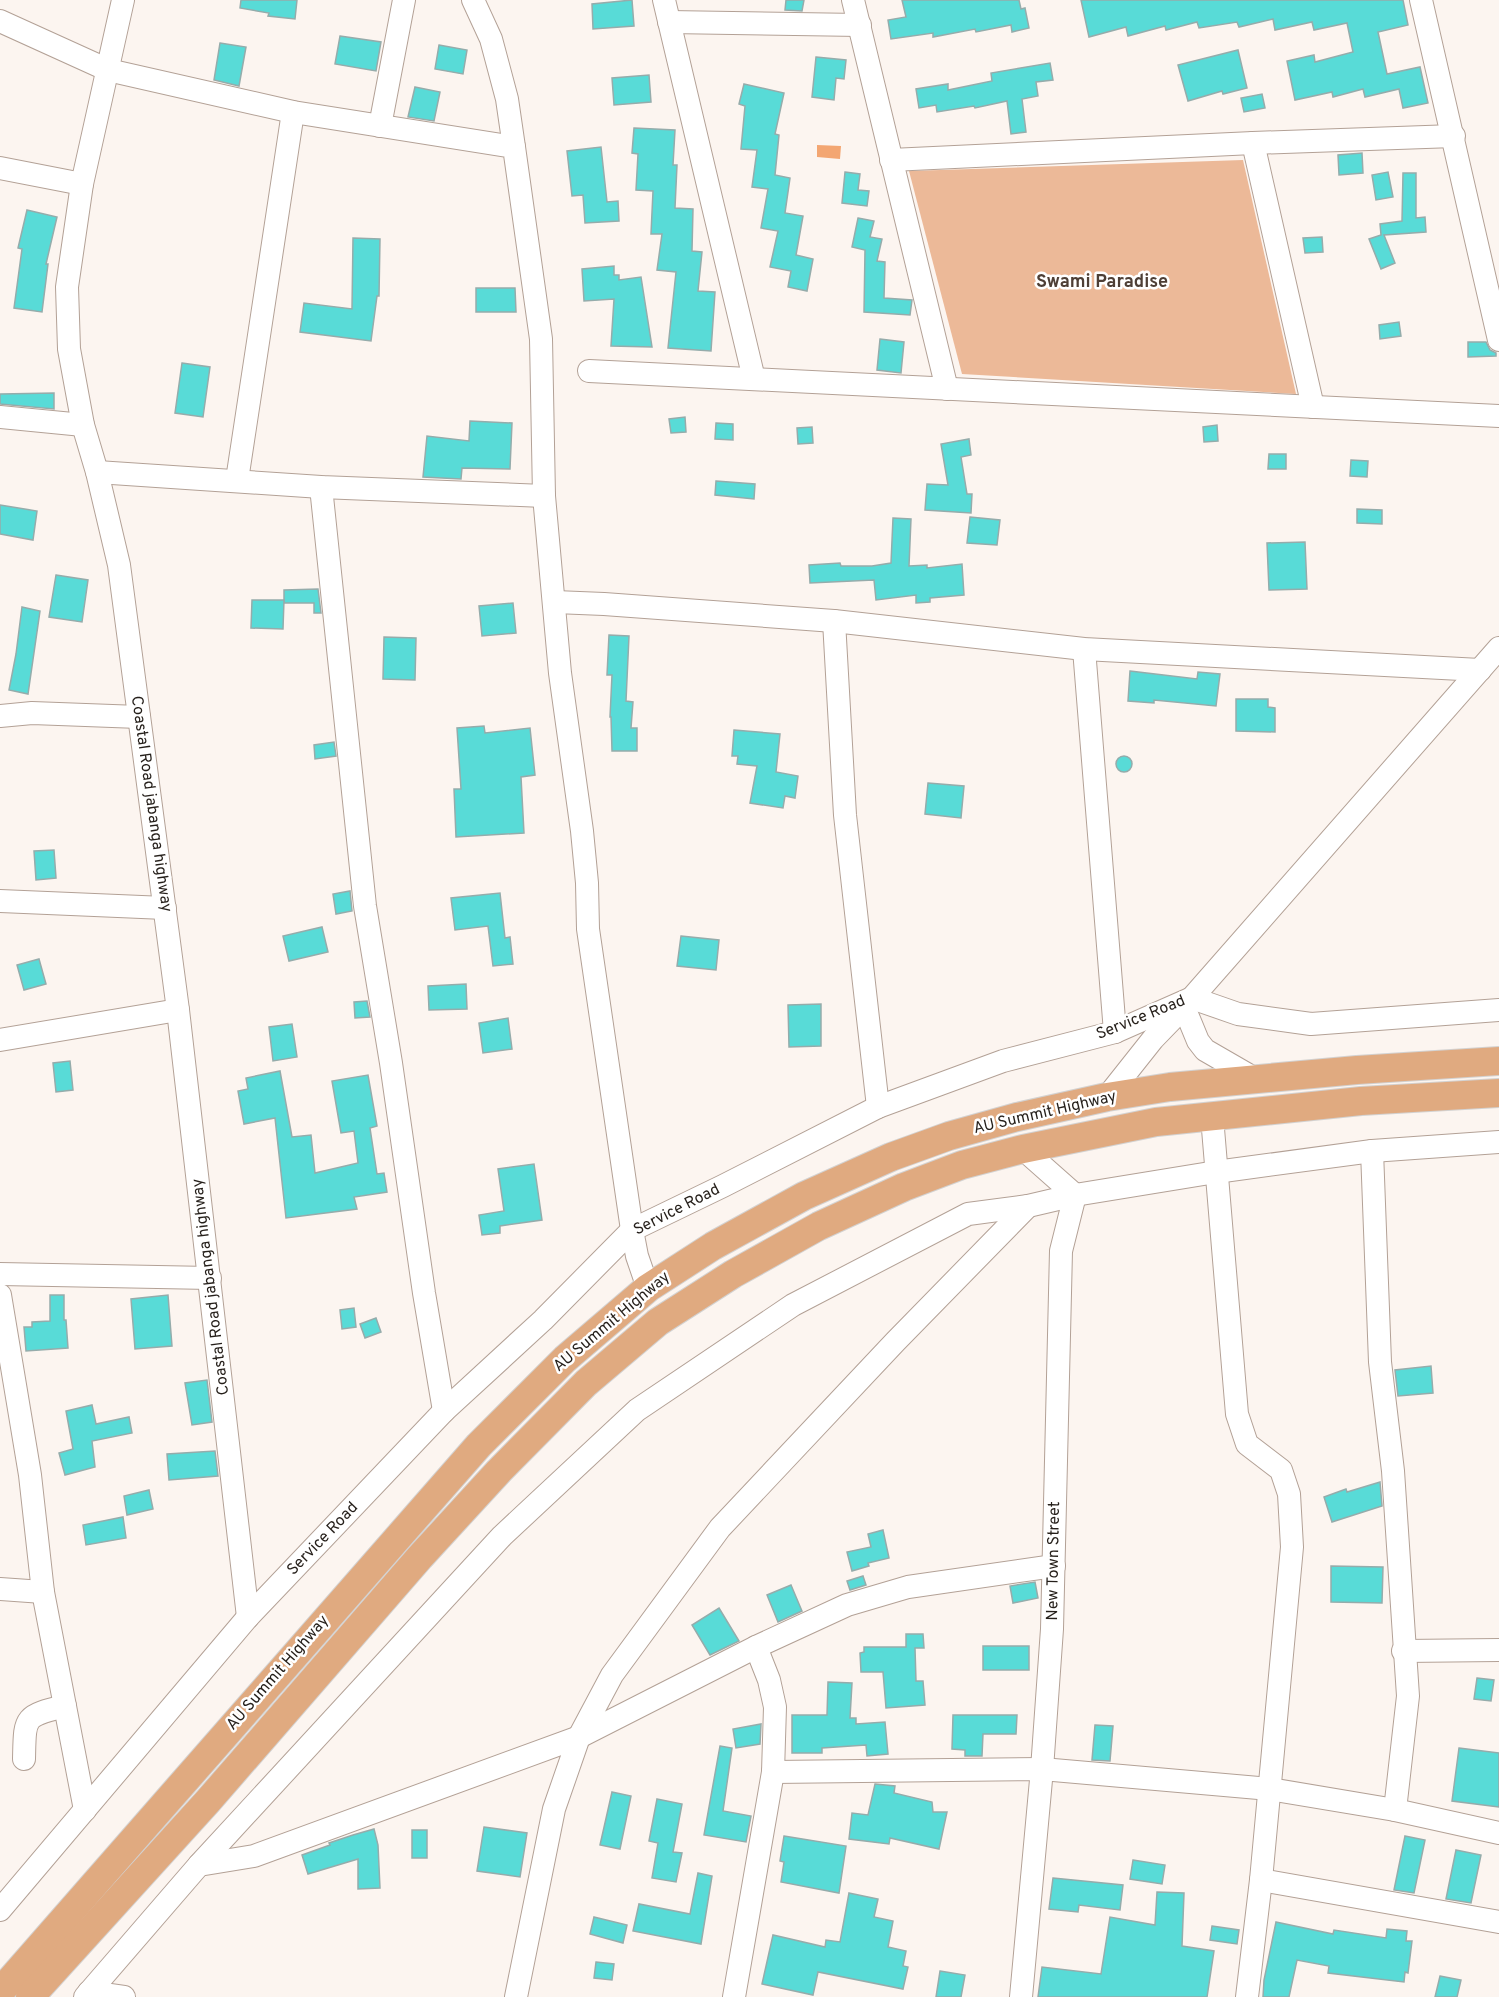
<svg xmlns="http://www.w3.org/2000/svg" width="1499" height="1997" font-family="Overpass,sans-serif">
  <rect width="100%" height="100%" fill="#fcf5f0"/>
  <polygon fill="#ecb998" points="1243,160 1296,394 962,374 909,171"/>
  <polygon fill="#f3a672" points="817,145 841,146 840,159 817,157"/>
  <g fill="#58dbd7" stroke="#95acab" stroke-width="1.5">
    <polygon points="241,0 297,0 295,19 268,16 269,13 240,8"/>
    <polygon points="632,0 634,26 593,29 592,4"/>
    <polygon points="786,0 804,0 802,11 785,10"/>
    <polygon points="902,0 1019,0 1021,9 1025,8 1029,28 1012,32 1011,25 976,32 975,29 933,37 933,33 891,39 888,20 906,17"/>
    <polygon points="1081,0 1403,0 1408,25 1378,32 1387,74 1420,67 1428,103 1403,108 1399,89 1365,97 1363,89 1333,97 1332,92 1295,100 1287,61 1314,55 1315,62 1353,52 1347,23 1314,30 1312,22 1275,30 1273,19 1239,27 1237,22 1199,28 1197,22 1166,30 1165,26 1128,36 1126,27 1089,37"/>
    <polygon points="340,36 381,42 376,71 335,64"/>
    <polygon points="220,43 246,47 239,86 214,80"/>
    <polygon points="439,45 467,50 463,74 435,69"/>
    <polygon points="1238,50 1247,88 1223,94 1222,91 1188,101 1178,65"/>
    <polygon points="816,57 846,60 844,79 836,78 834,100 812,97"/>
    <polygon points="1050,63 1053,80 1036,82 1038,96 1022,99 1026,132 1011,134 1007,101 975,108 974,106 937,112 936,105 919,108 916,89 948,84 948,90 992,81 991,73"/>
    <polygon points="649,75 651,102 614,105 612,78"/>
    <polygon points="744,84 784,93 775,134 779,135 775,175 790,178 785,213 803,216 796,255 813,259 807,291 788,287 791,271 770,267 778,231 761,228 768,189 752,187 757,150 741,149 745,106 739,104"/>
    <polygon points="415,87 440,92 434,121 408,117"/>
    <polygon points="1262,94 1265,108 1244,112 1241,98"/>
    <polygon points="634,128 675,130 673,165 677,165 675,208 693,209 692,251 702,252 698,291 715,292 711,351 668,348 676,272 657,270 662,234 651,234 653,191 636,190 638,154 632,153"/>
    <polygon points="601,147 607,202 618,201 619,221 585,223 583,195 572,196 567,151"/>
    <polygon points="1362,153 1363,173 1339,175 1338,155"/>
    <polygon points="845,172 860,174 858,190 869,191 867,206 842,203"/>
    <polygon points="1388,172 1393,197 1376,200 1372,175"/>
    <polygon points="1403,173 1416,173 1416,218 1425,217 1426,232 1384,235 1395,263 1381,269 1369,239 1381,235 1380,224 1402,221"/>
    <polygon points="27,210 57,217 46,264 48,264 42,312 14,308 22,249 18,248"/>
    <polygon points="858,218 874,221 870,237 882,239 877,261 885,262 884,298 912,300 910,315 864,312 865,250 852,247"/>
    <polygon points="1322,237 1323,252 1305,253 1303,238"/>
    <polygon points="353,238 380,239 379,296 377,296 371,341 300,332 304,303 352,309"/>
    <polygon points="614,266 614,275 619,275 619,280 641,277 652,347 611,346 614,299 584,301 582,269"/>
    <polygon points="476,288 515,288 516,312 476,312"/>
    <polygon points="1399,322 1401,336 1380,339 1379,325"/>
    <polygon points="880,339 904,342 901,373 877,370"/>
    <polygon points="1468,342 1486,342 1490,350 1496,353 1496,356 1468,357"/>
    <polygon points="182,363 210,367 203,417 175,413"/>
    <polygon points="54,393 54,409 0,404 0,394"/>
    <polygon points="685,417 686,432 671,433 669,419"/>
    <polygon points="470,421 512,423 510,469 462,468 461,479 423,477 427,436 469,441"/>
    <polygon points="716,423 733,424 733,440 715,439"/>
    <polygon points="1217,425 1218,441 1204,442 1203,427"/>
    <polygon points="812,427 813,443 798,444 797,428"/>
    <polygon points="969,439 971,455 961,457 967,494 972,494 971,513 925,510 927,484 948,485 941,444"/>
    <polygon points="1269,454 1286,454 1286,469 1268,469"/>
    <polygon points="1351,460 1368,461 1367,477 1350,476"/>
    <polygon points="716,481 755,484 754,499 715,495"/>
    <polygon points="0,505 37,511 33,540 0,534"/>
    <polygon points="1357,509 1382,510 1382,524 1357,523"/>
    <polygon points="970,517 1000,520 997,545 967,543"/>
    <polygon points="893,518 911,519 909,566 927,565 927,568 962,564 964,595 930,598 930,602 916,603 916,595 876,600 874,580 810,583 809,565 840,563 841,566 872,566 891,563"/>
    <polygon points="1305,542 1307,589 1269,590 1267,543"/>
    <polygon points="56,575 88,580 82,622 49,617"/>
    <polygon points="318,589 321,613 314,613 314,603 284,603 284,590"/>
    <polygon points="252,600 284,600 283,629 251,628"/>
    <polygon points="513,603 516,633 482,636 479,606"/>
    <polygon points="22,607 40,611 28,694 9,690 16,654"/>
    <polygon points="609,635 629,636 626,701 633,702 631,728 637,728 637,751 612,751 611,717 610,717 612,675 607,675"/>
    <polygon points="384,637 416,638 415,680 383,679"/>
    <polygon points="1130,671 1197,679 1198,672 1220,674 1216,706 1154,700 1154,703 1128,701"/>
    <polygon points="1236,699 1268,699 1268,707 1275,708 1275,732 1236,731"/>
    <polygon points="484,726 485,733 530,728 535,775 521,777 524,833 456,837 454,789 461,789 457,728"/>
    <polygon points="734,730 780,734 776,772 798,776 795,798 785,796 783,808 750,803 757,766 737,764 738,756 732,756"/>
    <polygon points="334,742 336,756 315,759 314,745"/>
    <circle cx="1124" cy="764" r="8"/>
    <polygon points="928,783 964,786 961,818 925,814"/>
    <polygon points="54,850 56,878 36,880 34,851"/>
    <polygon points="350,891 352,911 336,914 333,894"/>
    <polygon points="500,893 505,938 510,937 513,964 493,966 488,926 455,930 451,898"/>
    <polygon points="322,927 328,952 289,961 283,936"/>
    <polygon points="681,936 719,940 716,970 677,966"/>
    <polygon points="39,959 46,984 24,990 17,965"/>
    <polygon points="466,984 467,1009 429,1010 428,986"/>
    <polygon points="367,1001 370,1017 355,1018 354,1002"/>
    <polygon points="821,1004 821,1046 789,1047 788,1005"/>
    <polygon points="508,1018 512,1049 483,1053 479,1023"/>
    <polygon points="292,1024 297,1057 273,1061 269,1027"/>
    <polygon points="70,1061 73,1090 56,1092 53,1063"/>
    <polygon points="280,1071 292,1137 311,1135 315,1173 358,1163 354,1131 341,1133 332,1081 368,1075 377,1126 370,1128 377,1174 384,1173 387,1192 354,1197 357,1209 286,1218 275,1118 244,1124 238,1091 248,1089 246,1078"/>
    <polygon points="534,1164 542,1220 500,1226 500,1233 482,1235 479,1215 504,1211 498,1169"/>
    <polygon points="50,1295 64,1295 64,1320 66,1320 68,1348 26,1351 24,1327 32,1327 32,1322 50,1321"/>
    <polygon points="168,1295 172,1346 135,1349 131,1299"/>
    <polygon points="354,1308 356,1327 342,1329 340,1310"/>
    <polygon points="376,1318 381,1332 365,1338 360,1324"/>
    <polygon points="1431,1366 1433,1393 1398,1396 1395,1370"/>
    <polygon points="207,1380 212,1422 192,1425 185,1383"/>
    <polygon points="92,1405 96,1424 129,1417 132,1433 92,1441 95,1467 65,1475 59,1453 73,1449 66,1411"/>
    <polygon points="215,1451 218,1476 169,1480 167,1454"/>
    <polygon points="1380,1482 1382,1506 1332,1522 1324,1497 1346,1489 1347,1492"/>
    <polygon points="149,1490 153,1509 127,1515 124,1496"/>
    <polygon points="123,1517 126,1538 86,1545 83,1525"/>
    <polygon points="883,1530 889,1558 868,1563 869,1566 852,1571 847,1552 871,1547 868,1534"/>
    <polygon points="1331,1566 1383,1567 1382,1603 1331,1602"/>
    <polygon points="863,1576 866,1585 850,1590 847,1581"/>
    <polygon points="1035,1582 1038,1598 1013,1603 1010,1586"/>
    <polygon points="791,1585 802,1611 778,1622 767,1595"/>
    <polygon points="719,1608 739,1641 710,1655 692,1625"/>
    <polygon points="906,1634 923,1634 924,1648 915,1648 916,1681 923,1681 925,1705 886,1708 883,1672 861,1672 860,1653 864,1652 864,1647 906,1647"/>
    <rect x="983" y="1646" width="46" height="24"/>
    <polygon points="1477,1678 1494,1680 1491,1701 1474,1699"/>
    <polygon points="828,1682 852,1683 850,1718 856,1718 856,1724 885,1722 888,1754 867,1756 866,1745 822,1748 822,1753 792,1753 792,1715 827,1715"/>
    <polygon points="953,1715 1017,1715 1016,1734 983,1734 982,1756 965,1756 965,1750 952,1749"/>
    <polygon points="761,1724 760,1744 736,1748 733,1729"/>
    <polygon points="1095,1725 1113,1726 1110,1761 1092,1760"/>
    <polygon points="720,1746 732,1748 723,1811 751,1816 746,1842 704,1835"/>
    <polygon points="1459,1748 1499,1753 1499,1807 1452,1801"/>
    <polygon points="875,1784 895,1786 894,1793 932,1802 933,1812 947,1812 939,1849 890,1838 889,1844 849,1839 852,1813 868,1815"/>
    <polygon points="612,1792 631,1796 620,1849 600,1845"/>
    <polygon points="657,1799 682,1804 673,1852 682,1853 676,1882 652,1878 658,1843 649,1841"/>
    <polygon points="484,1827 527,1833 520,1877 477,1871"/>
    <polygon points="374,1829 378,1845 380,1888 358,1889 358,1859 308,1874 302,1855 330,1845 329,1843 353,1835"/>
    <rect x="412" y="1830" width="15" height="28"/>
    <polygon points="784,1836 846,1846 839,1893 781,1882 784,1862 780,1861"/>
    <polygon points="1405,1836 1425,1840 1414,1893 1394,1890"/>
    <polygon points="1456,1850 1481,1855 1471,1903 1446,1899"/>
    <polygon points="1133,1860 1165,1865 1162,1884 1130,1879"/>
    <polygon points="698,1873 712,1876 701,1944 633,1931 639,1904 690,1914"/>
    <polygon points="1053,1878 1123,1885 1120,1910 1079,1905 1078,1912 1049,1909"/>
    <polygon points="1157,1892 1184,1893 1182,1946 1214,1951 1207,1997 1038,1997 1042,1967 1101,1974 1110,1917 1155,1925"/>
    <polygon points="849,1893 878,1899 874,1917 893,1921 888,1947 906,1951 903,1966 908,1967 903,1989 818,1972 813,1995 762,1984 773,1935 825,1947 826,1940 840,1942"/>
    <polygon points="594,1917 627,1925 623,1943 590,1934"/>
    <polygon points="1276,1922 1333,1934 1334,1930 1386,1938 1387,1929 1407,1931 1406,1941 1412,1941 1408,1973 1405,1972 1404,1982 1328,1973 1329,1966 1297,1960 1289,1997 1263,1997 1264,1980"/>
    <polygon points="1212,1926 1239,1930 1237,1944 1210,1940"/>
    <polygon points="596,1962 614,1964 612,1980 594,1978"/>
    <polygon points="940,1971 965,1975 961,1997 936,1997"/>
    <polygon points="1440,1976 1461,1980 1457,1997 1435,1997"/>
  </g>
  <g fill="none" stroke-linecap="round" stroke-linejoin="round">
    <g stroke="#b3a196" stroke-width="24">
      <g id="minor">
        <polyline points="123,0 82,184 67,287 69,349 83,425 97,472 119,565 178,1010 248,1617"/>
        <polyline points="473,0 491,39 507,99 514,147"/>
        <polyline points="664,0 754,379"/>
        <polyline points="853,0 947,389"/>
        <polyline points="1421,0 1499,340"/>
        <polyline points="0,21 108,70 293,112 514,147 541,339 544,496 560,673 582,831 587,883 588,929 632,1230 637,1256 648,1288"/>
        <polyline points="669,22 860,25"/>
        <polyline points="380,126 404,0"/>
        <polyline points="1253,143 1313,407"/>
        <polyline points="891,160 1253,143 1454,136"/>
        <polyline points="0,168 82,184"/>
        <polyline points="589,371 1499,416"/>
        <polyline points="0,417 83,425"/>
        <polyline points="97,472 321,487 544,496"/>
        <polyline points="237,480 293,112"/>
        <polyline points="321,487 365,906 391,1063 424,1293 444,1411"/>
        <polyline points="555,602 604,604 834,621 1084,649 1480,670"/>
        <polyline points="834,621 845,815 878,1107"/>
        <polyline points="1084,649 1115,1032"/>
        <polyline points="0,716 32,713 139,717"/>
        <polyline points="0,901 165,908"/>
        <polyline points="1184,1007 1198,1041 1205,1050 1257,1080"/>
        <polyline points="0,1040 178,1010"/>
        <polyline points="1107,1097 1153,1039 1184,1007 1499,648"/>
        <polyline points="1212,1117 1237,1414 1247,1444 1281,1470 1289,1494 1292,1547 1261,1880 1247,1997"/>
        <polyline points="1372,1151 1380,1362 1393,1471 1408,1696 1395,1810"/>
        <polyline points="0,1274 210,1278"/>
        <polyline points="0,1295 30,1475 43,1592 85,1810"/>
        <polyline points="0,1589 43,1592"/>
        <polyline points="1403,1651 1499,1650"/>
        <path d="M24 1759C25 1717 23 1716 65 1706"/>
        <polyline points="773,1772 1042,1769 1270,1789 1395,1810 1499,1833"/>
        <polyline points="199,1865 254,1856 579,1737 756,1647 847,1605 908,1587 1054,1566"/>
        <polyline points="1261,1880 1499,1922"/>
        <polyline points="0,1910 248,1617 444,1411 543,1320 632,1230 723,1186 878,1107 1003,1061 1115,1032 1192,998 1238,1014 1311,1024 1499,1010"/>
        <polyline points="89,1992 124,1997"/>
        <polyline points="85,1997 199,1865 502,1536 637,1410 793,1305 968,1214 1028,1206 1075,1195 1216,1172 1372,1151 1499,1142"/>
        <polyline points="516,1997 554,1809 579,1737 612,1675 720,1528 895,1342 1028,1206"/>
        <polyline points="734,1997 773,1772 775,1707 769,1680 756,1647"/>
        <polyline points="1021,1997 1042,1769 1052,1629 1061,1251 1075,1195 1023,1149"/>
      </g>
    </g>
    <g stroke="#d3d2d1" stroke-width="30">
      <g id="major">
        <polyline points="0,1992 479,1445 565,1359 648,1288 713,1246 804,1196 891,1157 949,1136 1017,1117 1107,1097 1170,1087 1357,1070 1499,1061"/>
        <polyline points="30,1997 208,1801 420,1557 499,1471 586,1383 658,1322 733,1274 819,1226 904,1187 962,1165 1023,1149 1156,1122 1361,1101 1499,1093"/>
      </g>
    </g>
    <use href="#minor" stroke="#fff" stroke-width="22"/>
    <use href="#major" stroke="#e0aa80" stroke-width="28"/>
  </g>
  <g text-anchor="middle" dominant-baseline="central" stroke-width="5" stroke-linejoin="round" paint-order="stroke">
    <g font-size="16" fill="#251f1a" stroke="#fff">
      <text transform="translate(151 804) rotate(82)">Coastal Road jabanga highway</text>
      <text transform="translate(1141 1018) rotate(-22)">Service Road</text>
      <text transform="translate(1045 1113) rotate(-13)">AU Summit Highway</text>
      <text transform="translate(677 1210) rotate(-27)">Service Road</text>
      <text transform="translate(211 1287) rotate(-97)">Coastal Road jabanga highway</text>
      <text transform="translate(612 1322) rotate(-40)">AU Summit Highway</text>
      <text transform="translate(323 1539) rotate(-46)">Service Road</text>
      <text transform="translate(1054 1561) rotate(-89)">New Town Street</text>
      <text transform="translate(278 1673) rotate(-49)">AU Summit Highway</text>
    </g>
    <g font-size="18" font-weight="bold" fill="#4e3f36" stroke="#fff">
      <text x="1102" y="282">Swami Paradise</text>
    </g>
  </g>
</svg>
